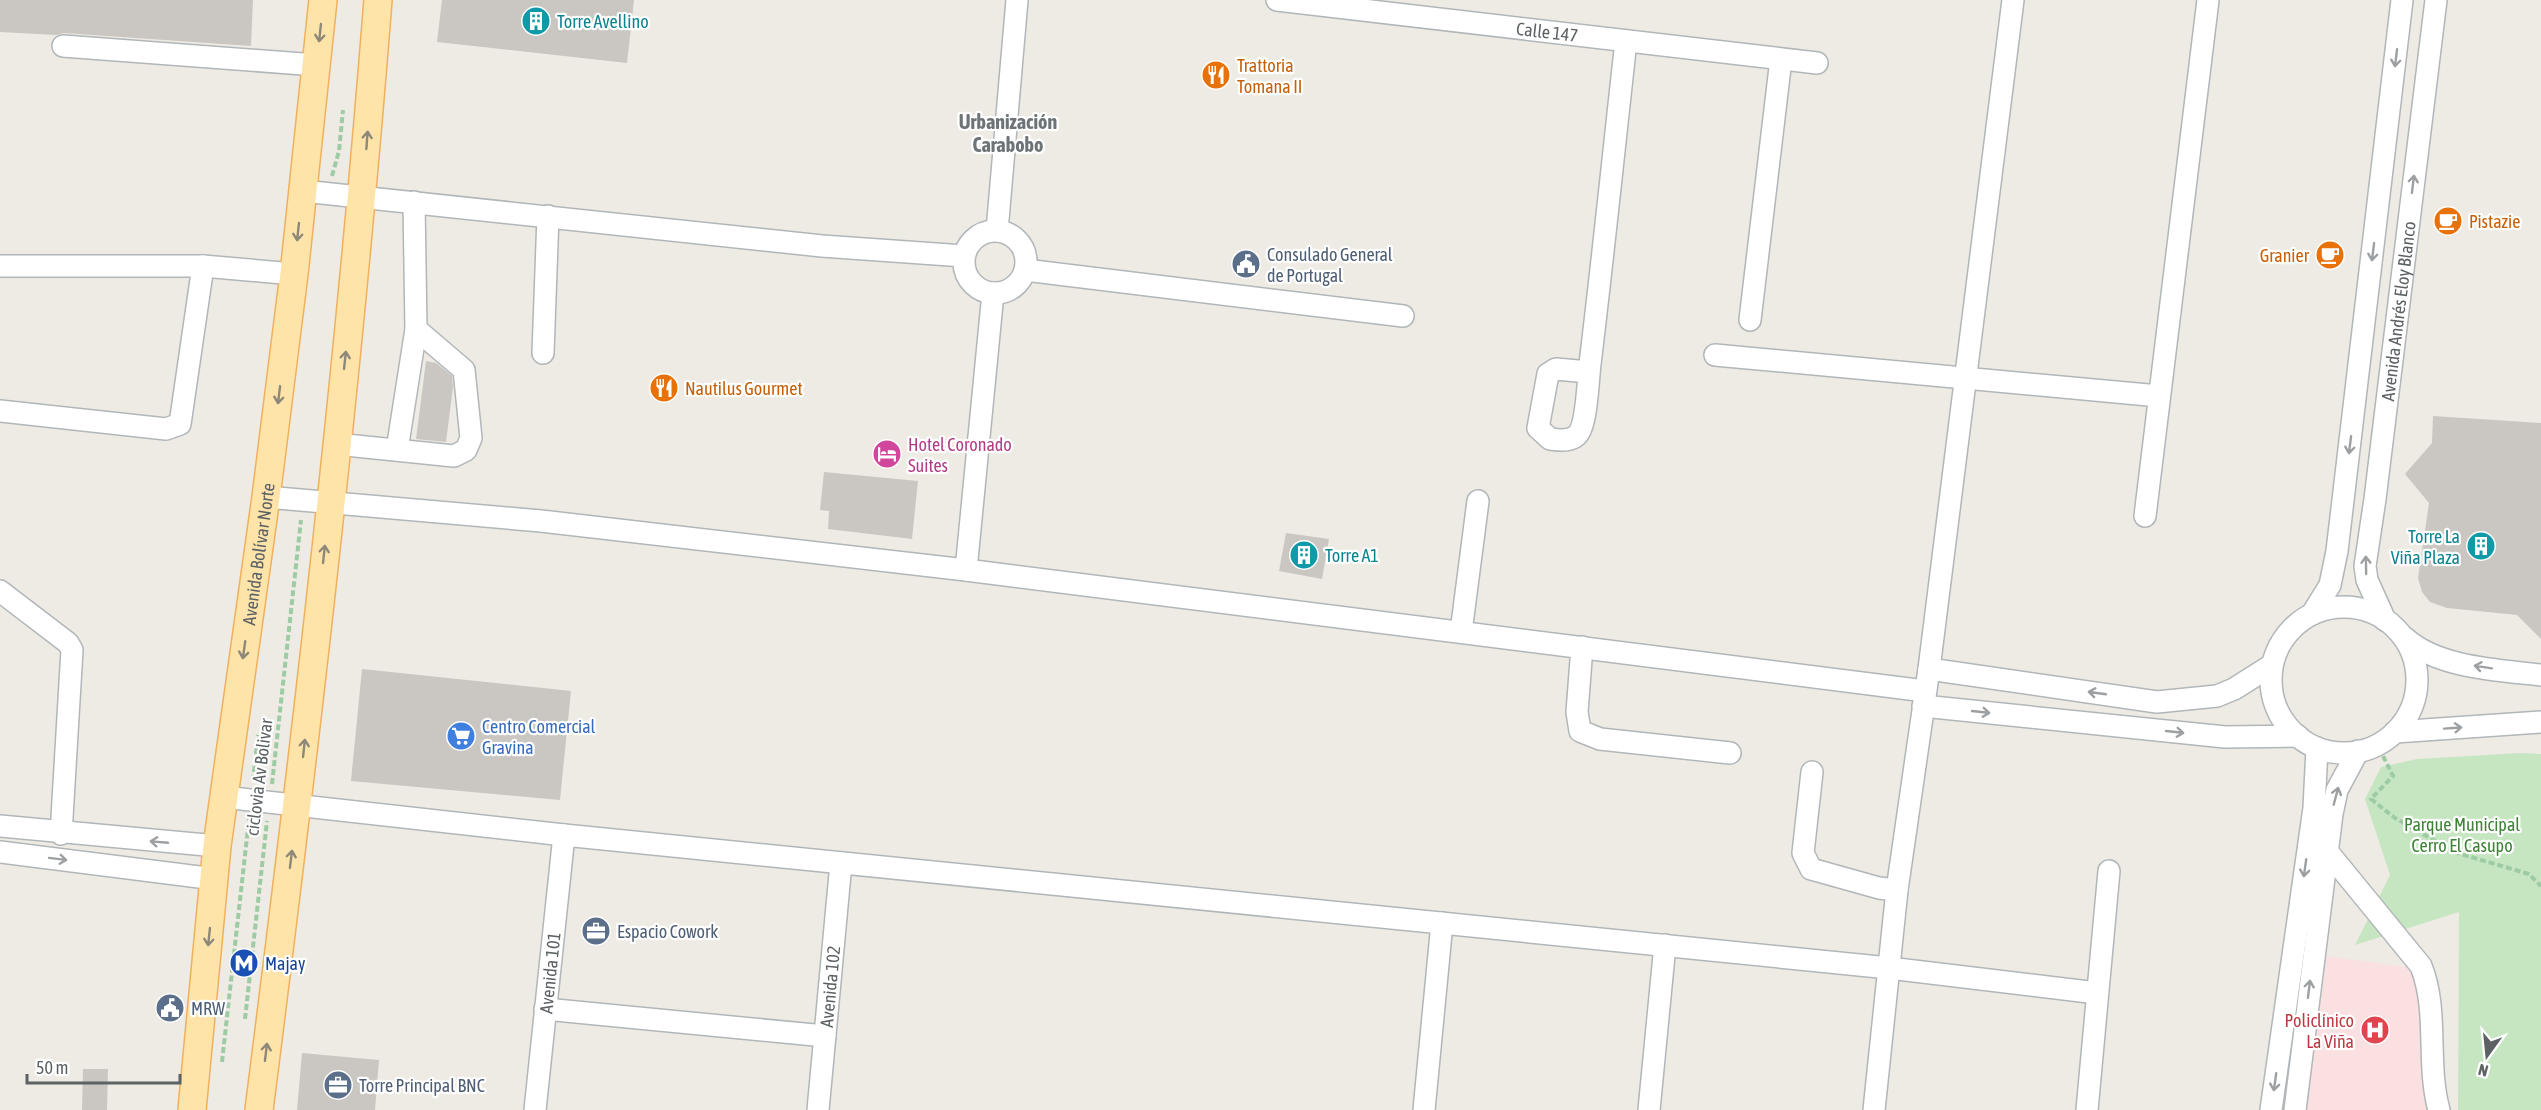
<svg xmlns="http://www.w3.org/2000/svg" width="2541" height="1110" font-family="'Asap Condensed',sans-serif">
  <rect width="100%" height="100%" fill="#eeebe4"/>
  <polygon fill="#fbe0e2" points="2321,955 2434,971 2443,1088 2447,1110 2301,1110"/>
  <polygon fill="#c6e6c1" points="2521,753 2541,754 2541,1110 2458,1110 2459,912 2355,945 2390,875 2365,799 2381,767 2417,759"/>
  <g fill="#cac6c1">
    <polygon points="0,0 253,0 251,46 64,33 56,35 0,32"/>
    <polygon points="442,0 634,0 627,63 437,42"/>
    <polygon points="426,361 436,363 452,376 453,387 446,442 416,439"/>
    <polygon points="2433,416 2541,423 2541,639 2517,615 2447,608 2430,602 2422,592 2418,578 2429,503 2405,474 2432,443"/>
    <polygon points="824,472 918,481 912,539 828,529 829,511 820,510"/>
    <polygon points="1286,533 1329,539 1322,579 1279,571"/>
    <polygon points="362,669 571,691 560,800 351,781"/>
    <polygon points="302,1053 379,1060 375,1110 297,1110"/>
    <polygon points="83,1069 108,1069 107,1110 82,1110"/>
  </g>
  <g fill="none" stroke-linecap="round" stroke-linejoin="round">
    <g stroke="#b1b6b9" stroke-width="24">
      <g id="minor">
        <path id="s1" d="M1277 0 1817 63"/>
        <polyline points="63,46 316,65"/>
        <polyline points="303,191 822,246 964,256"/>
        <polyline points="997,231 1017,0"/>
        <circle cx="995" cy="262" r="31"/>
        <polyline points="0,266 203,266 294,274"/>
        <polyline points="1025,270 1403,316"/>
        <polyline points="993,293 966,570 1925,691"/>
        <polyline points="1750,320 1781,59"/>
        <polyline points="543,353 548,216"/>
        <polyline points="1715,355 2159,396"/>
        <path d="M1589 372 1556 369 1548 374 1538 428 1550 439C1559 440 1570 442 1577 435 1587 426 1588 379 1590 364 1603 257 1614 149 1626 41"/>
        <polyline points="0,411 166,429 180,424 203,266"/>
        <polyline points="336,444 454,456 466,450 471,438 464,370 416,329"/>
        <polyline points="397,450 416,329 414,202"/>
        <polyline points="266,497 541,521 966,570"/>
        <polyline points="2145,516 2208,0"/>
        <polyline points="0,591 68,643 72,650 61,834"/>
        <circle cx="2344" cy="680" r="73"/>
        <polyline points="2312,614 2330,585 2337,551 2402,0"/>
        <path id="s2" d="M2385 620 2367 580 2365 566 2375 499 2436 0"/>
        <polyline points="1461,632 1478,501"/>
        <path d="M2405 638C2438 668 2498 670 2541 675"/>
        <polyline points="1582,647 1577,712 1580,731 1600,739 1730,753"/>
        <polyline points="1929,669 2157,702 2217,696 2234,689 2272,665"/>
        <polyline points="1923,706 2225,737 2298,736"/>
        <polyline points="2395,732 2541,722"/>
        <polyline points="1812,772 1803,853 1811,869 1879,888 1897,890"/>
        <polyline points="223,797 564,835 1889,968 2097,993"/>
        <polyline points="0,826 217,846"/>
        <path d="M2327 851 2421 966C2439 1011 2426 1063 2439 1110"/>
        <polyline points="0,852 215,879"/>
        <polyline points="545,1009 825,1036"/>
        <path id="s3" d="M535 1110 564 835"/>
        <path id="s4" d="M818 1110 841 863"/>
        <polyline points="1424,1110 1442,923"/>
        <polyline points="1649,1110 1665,945"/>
        <polyline points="1874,1110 1897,890 1929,669 2013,0"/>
        <polyline points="2087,1110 2109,871"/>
        <polyline points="2271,1110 2314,808 2317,748"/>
        <polyline points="2295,1110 2332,814 2337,790 2358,751"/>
      </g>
    </g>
    <g stroke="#f0b05c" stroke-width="30">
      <g id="major">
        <path id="s5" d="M192 1110 217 846 266 497 294 274 323 0"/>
        <path d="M259 1110C306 741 349 371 378 0"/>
      </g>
    </g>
    <g stroke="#9dcba3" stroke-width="4" stroke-dasharray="6 3" stroke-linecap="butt">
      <polyline points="332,176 339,151 343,110"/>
      <polyline points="2379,748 2393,776 2371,799 2395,818 2454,852 2529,874 2541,886"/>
      <polyline points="253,781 258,735"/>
      <polyline points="272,784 301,520"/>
      <polyline points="245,1019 267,821"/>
      <polyline points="222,1062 249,819"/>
    </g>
    <use href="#minor" stroke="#fff" stroke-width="21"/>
    <use href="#major" stroke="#fee4a9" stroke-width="27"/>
  </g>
  <defs><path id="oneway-shaft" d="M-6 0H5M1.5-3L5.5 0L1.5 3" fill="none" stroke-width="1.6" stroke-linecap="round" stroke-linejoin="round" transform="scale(1.5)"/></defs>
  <g stroke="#8d8879">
    <use href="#oneway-shaft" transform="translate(320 33) rotate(96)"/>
    <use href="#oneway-shaft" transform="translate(367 140) rotate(-86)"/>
    <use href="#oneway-shaft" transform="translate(298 232) rotate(96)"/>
    <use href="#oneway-shaft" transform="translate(345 360) rotate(-84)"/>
    <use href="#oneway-shaft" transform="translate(279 395) rotate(97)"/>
    <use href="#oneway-shaft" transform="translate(324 554) rotate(-84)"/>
    <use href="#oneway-shaft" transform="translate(244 650) rotate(98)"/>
    <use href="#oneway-shaft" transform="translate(304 748) rotate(-84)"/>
    <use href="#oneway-shaft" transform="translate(291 859) rotate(-83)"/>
    <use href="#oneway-shaft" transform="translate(209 937) rotate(96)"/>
    <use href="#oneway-shaft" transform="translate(266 1052) rotate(-83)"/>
  </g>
  <g stroke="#9da0a2">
    <use href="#oneway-shaft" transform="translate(2396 58) rotate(97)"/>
    <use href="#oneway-shaft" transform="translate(2413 184) rotate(-83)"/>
    <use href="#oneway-shaft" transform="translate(2373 252) rotate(97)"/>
    <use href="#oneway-shaft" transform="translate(2350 445) rotate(97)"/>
    <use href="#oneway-shaft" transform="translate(2366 565) rotate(-91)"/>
    <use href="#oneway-shaft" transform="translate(2483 667) rotate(-171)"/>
    <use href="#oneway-shaft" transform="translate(2097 693) rotate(-172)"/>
    <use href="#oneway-shaft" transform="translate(1981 712) rotate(6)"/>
    <use href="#oneway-shaft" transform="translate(2453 728) rotate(-4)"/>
    <use href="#oneway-shaft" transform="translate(2175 732) rotate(6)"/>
    <use href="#oneway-shaft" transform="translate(2336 796) rotate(-75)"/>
    <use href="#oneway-shaft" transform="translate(159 842) rotate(-175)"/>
    <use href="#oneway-shaft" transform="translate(58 859) rotate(7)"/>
    <use href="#oneway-shaft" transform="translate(2305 868) rotate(98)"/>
    <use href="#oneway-shaft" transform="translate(2309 989) rotate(-83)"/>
    <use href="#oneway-shaft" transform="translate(2275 1082) rotate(98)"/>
  </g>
  <defs>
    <g id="building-disc" transform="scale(1.5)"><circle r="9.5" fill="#0f9aa8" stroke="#fff"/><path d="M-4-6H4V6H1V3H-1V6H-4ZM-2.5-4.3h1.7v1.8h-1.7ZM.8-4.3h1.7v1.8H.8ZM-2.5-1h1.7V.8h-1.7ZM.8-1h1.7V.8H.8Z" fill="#fff"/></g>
    <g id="restaurant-disc" transform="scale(1.5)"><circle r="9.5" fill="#e8710a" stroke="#fff"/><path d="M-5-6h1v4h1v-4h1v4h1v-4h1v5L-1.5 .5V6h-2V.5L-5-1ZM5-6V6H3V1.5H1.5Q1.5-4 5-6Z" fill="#fff"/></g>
    <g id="cafe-disc" transform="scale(1.5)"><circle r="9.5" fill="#e8710a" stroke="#fff"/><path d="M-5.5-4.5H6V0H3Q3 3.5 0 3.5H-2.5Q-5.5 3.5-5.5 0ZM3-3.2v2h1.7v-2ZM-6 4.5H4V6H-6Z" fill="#fff"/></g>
    <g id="civic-disc" transform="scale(1.5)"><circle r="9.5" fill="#5c6f8a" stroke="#fff"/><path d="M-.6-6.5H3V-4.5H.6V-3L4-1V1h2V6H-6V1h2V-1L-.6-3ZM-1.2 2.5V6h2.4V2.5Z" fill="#fff"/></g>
    <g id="hotel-disc" transform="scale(1.5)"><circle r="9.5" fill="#d1479c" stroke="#fff"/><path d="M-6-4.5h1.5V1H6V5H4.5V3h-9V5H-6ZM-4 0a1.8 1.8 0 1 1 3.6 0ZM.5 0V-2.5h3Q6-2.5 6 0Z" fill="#fff"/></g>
    <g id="supermarket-disc" transform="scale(1.5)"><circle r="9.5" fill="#3f7fe0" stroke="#fff"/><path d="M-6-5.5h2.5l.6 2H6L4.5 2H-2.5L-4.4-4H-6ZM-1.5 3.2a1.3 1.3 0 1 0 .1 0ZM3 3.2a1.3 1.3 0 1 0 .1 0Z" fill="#fff"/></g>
    <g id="office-disc" transform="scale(1.5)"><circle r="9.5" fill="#5c6f8a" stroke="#fff"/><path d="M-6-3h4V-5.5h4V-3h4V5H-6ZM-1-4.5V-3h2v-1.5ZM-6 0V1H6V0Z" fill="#fff"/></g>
    <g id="metro-disc" transform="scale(1.5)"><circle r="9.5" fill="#1a4fb4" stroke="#fff"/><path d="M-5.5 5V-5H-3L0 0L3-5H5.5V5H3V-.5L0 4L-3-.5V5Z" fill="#fff"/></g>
    <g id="hospital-disc" transform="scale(1.5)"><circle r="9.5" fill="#e0444e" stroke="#fff"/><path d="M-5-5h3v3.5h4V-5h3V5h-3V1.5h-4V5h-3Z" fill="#fff"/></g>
  </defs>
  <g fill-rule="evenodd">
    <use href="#building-disc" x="536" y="21"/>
    <use href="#restaurant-disc" x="1216" y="75"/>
    <use href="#cafe-disc" x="2448" y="221"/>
    <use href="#cafe-disc" x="2330" y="255"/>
    <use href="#civic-disc" x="1246" y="264"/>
    <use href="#restaurant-disc" x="664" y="388"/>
    <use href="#hotel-disc" x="887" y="454"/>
    <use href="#building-disc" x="2481" y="546"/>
    <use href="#building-disc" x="1304" y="555"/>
    <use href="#supermarket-disc" x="461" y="736"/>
    <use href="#office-disc" x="596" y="931"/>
    <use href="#metro-disc" x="244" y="963"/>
    <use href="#civic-disc" x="170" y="1008"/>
    <use href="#hospital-disc" x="2375" y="1030"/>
    <use href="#office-disc" x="338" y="1085"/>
  </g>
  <g text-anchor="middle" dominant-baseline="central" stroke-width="4.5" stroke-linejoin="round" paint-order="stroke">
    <g font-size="18" fill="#0d838f" stroke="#fff" text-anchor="start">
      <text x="557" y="21">Torre Avellino</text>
      <text x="2460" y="536" text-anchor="end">Torre La<tspan x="2460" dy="21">Viña Plaza</tspan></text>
      <text x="1325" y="555">Torre A1</text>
    </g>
    <g font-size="18" fill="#5c6164" stroke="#fff">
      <text stroke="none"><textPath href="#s1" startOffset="272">Calle 147</textPath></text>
      <text stroke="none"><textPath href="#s2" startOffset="315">Avenida Andrés Eloy Blanco</textPath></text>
      <text stroke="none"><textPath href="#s5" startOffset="560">Avenida Bolívar Norte</textPath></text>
      <text transform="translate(259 777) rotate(-83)">ciclovia Av Bolivar</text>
      <text stroke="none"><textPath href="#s3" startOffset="138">Avenida 101</textPath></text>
      <text stroke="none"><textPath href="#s4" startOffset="124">Avenida 102</textPath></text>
    </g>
    <g font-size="18" fill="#c56008" stroke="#fff" text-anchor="start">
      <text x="1237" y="65">Trattoria<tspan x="1237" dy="21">Tomana II</tspan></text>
      <text x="2469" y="221">Pistazie</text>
      <text x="2309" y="255" text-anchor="end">Granier</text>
      <text x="685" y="388">Nautilus Gourmet</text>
    </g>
    <g font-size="18" fill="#4e5e75" stroke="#fff" text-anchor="start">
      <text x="1267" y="254">Consulado General<tspan x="1267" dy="21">de Portugal</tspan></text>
      <text x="617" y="931">Espacio Cowork</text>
      <text x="191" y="1008">MRW</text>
      <text x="359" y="1085">Torre Principal BNC</text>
    </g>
    <g font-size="18" fill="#b23c85" stroke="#fff" text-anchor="start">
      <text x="908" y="444">Hotel Coronado<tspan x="908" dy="21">Suites</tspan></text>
    </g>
    <g font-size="18" fill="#366cbe" stroke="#fff" text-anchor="start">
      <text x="482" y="726">Centro Comercial<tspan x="482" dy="21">Gravina</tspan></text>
    </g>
    <g font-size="18" fill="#3d8235" stroke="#fff">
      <text x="2462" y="824">Parque Municipal<tspan x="2462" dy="21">Cerro El Casupo</tspan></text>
    </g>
    <g font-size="18" fill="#164399" stroke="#fff" text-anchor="start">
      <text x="265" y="963">Majay</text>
    </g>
    <g font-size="18" fill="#be3a42" stroke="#fff" text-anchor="end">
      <text x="2354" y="1020">Policlínico<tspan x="2354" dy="21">La Viña</tspan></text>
    </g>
    <g font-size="20" font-weight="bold" fill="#6d7376" stroke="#fff">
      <text x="1008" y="121">Urbanización<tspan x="1008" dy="23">Carabobo</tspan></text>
    </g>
  </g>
  <g transform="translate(2487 1056) rotate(195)" stroke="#ffffff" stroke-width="4.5" paint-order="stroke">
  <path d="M0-4.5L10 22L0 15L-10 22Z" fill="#5c6164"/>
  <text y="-9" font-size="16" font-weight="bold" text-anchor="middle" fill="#5c6164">N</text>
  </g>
  <path d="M27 1074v9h153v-9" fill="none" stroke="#5c6164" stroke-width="3"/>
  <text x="36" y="1074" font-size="18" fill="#5c6164" stroke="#ffffff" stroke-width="4.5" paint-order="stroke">50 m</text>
</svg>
